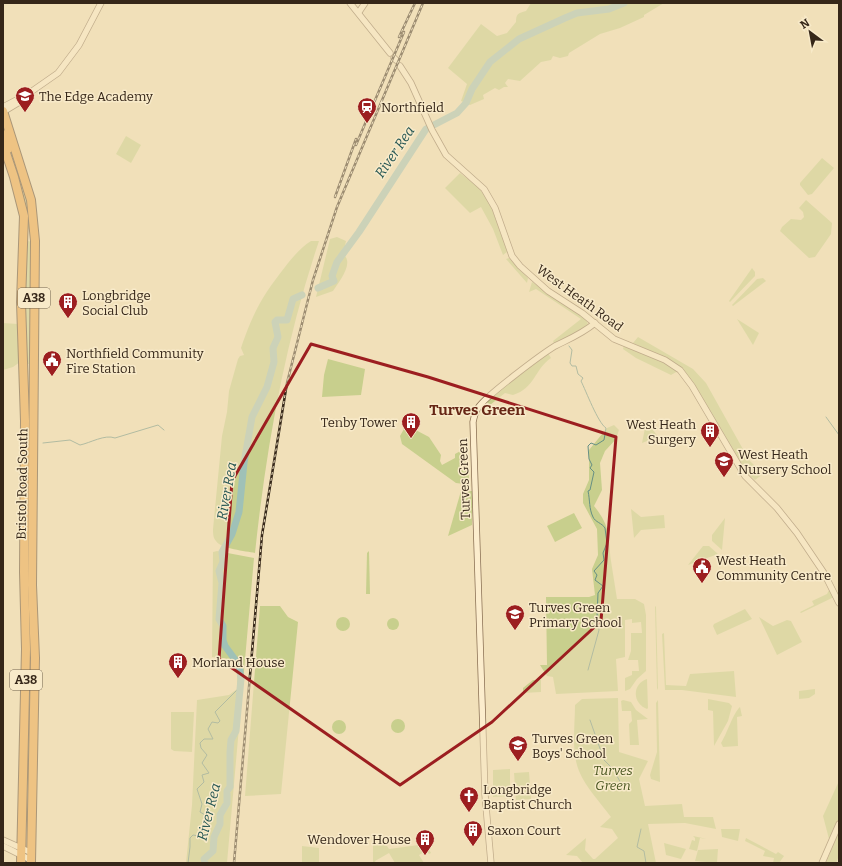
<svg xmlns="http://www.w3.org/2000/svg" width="842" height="866" font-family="Bitter,serif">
  <rect width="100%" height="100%" fill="#f1e0b9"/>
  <g fill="#c8cf8d">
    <path d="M531 3H664L644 15V17L620 28 600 34 569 53 568 56 560 58 553 56 551 60 541 62 520 81 508 79 505 83 508 87H504L499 90 495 88 483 95 484 99 470 105 461 101 467 84 448 68 481 24 497 36 507 33 516 22C516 14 518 13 526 11Z"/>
    <polygon points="6,125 23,180 33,226 29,229 26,227 17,169 3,126"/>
    <polygon points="126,136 141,145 131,163 116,154"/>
    <polygon points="822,158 834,168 812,194 808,195 800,185 800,183"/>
    <polygon points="460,173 478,187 489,201 506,248 507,252 503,255 493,229 481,207 470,213 445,188"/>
    <polygon points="806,200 832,223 831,234 815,257 809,258 780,231 782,227 791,219 801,220 804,217 803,212 799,208"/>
    <path d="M337 237 346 241 345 246 348 252 345 256C353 265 338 283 333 291L316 297 330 239Z"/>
    <polygon points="29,241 33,243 31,364 26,364 24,291 26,242"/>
    <path d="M311 241H319C285 342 266 448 255 553 246 551 221 549 216 541 213 538 213 533 213 529L222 436 227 412 229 391 238 359 240 356 244 355 241 348C253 312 263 295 285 267 292 258 301 247 311 241Z"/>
    <polygon points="509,258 528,278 527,283 506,259"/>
    <polygon points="752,268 755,272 755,276 730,302 729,301"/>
    <polygon points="763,278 766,281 733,306 732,305 757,279"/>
    <polygon points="532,282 574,309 587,320 588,326 569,337 554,343 553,341 581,319 536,289 529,292"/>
    <polygon points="737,319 759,333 753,345"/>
    <polygon points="3,323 18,324 20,362 13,367 3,370"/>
    <polygon points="638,337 693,369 706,383 749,460 763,474 755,480 748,474 681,369 668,359 633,343"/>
    <polygon points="624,345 665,361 678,371 671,375 636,358 623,349"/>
    <path d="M548 353 551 358C534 370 535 388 513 395L505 393 490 405 486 401Z"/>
    <polygon points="328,359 365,369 361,395 322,397 324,375"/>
    <polygon points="649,424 658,437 657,441 652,439 642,443 645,428"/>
    <path d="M614 425 619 430 616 439 605 451 600 463 602 490 594 506C611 527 608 536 611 561 613 574 615 586 617 599H635L644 604 646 615V671L637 679 630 689 625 691V678L632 675V671H639L638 660H628L631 651V633H642L641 622 632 623V619L625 620V657L616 659 618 691 556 694 553 677 547 676 540 665H547L546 597H589L595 595 592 569 598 555 597 529 583 503V494L589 480V450L607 428Z"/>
    <polygon points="410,427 429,437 441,455 440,461 442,465 455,458 455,454 466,448 466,466 468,467 469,479 464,484 456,483 402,444 400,436 404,429"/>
    <polygon points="461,491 472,491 472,525 448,536"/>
    <polygon points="631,509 641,517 664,515 665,528 641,530 634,538"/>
    <polygon points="574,513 582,528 555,542 547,526"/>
    <polygon points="725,518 722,550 712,541 712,535"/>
    <polygon points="703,546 709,546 718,554 688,565"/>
    <polygon points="217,551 254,558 227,863 186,863 192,805 197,700 229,695 237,689 237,667 230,659 212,657 213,552"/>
    <polygon points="369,551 370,594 366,594 367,553"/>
    <polygon points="27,556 31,558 31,785 25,785"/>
    <polygon points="829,590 834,597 801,613 800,612 814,605 812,601 827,594"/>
    <polygon points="260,606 280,606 288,617 298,622 281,794 245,796"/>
    <polygon points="655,606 656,607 658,690 657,688"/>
    <polygon points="745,609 752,619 717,635 713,626 714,624"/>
    <polygon points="759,617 773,626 787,620 791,621 802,642 777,655"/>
    <circle cx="343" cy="624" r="7"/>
    <circle cx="393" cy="624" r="6"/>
    <polygon points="664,633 666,685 686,686 690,674 734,671 736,697 682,690 665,690 662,634"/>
    <path d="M647 679 648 708 647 709C632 703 632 684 647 679Z"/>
    <polygon points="533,680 541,680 541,692 523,693 523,688"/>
    <polygon points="815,689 815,694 809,698 799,699 799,691"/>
    <path d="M618 698 619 752 648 761 639 779 645 806 682 804 684 817H713L716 829 685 823 648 824 656 863H583L577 856 566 855 586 838 585 850 593 859H595L618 838 612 829 600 827 611 817C600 802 586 788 579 771 571 752 575 725 575 705L582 699Z"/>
    <polygon points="708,699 729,703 732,706 728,721 714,746 713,711 708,710"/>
    <polygon points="623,700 631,702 636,710 648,719 637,720 639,745 630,745 629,724 632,721 631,711 622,711 621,701"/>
    <polygon points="658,700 660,782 651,779 650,775 657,752 656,703"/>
    <path d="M740 707 742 716 737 717 738 746 723 747 721 743C727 734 733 713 740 707Z"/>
    <polygon points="171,712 194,712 192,752 174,751 171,749"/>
    <circle cx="398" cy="726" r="7"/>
    <circle cx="339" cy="727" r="7"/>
    <polygon points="510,769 510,796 493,797 493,770"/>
    <polygon points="529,772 531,799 516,800 514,773"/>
    <polygon points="839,781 839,818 829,839 823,816"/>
    <polygon points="721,829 740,829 738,841 722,837"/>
    <polygon points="839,830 839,856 836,863 826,863"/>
    <polygon points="693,836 707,839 700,838 697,851 689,849 692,840 695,841 695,838"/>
    <polygon points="746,838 776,854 778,852 784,856 779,863 773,863 774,858 763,856 765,851 745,841"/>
    <polygon points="373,843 387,846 389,849 426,844 431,853 429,854 426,851 419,855 424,863 395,863 389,853 375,861 376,863 373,863"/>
    <polygon points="664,843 686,849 681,859 666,855"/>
    <polygon points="302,846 319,848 319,863 302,863"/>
    <polygon points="718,849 717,863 695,861 698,850"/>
  </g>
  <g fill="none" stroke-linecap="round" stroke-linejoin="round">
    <g stroke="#668f84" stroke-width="1">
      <path d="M569 346 572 350 570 363 572 366H576L578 374 583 378 581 381C586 391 598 423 606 428L604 440 596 445 591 443 588 446 589 459 592 465 590 468 594 472 590 490 588 491C590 500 589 509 593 517 595 522 602 523 605 528L607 543 603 553 604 560 594 571 597 575 595 580 603 586 598 593 597 618 599 630 588 670"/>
      <polyline points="826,417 839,435"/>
      <path d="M43 443 70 440 80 445C90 443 105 434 115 438L158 425 164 430"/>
      <polyline points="590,720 604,760 613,769 622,785"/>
      <polyline points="641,829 637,847 644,851 646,863"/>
      <polyline points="188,863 190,847 190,838 193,835 199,836 210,826 207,816 200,812 202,804 197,789 204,782 202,775 209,773 202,763 207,755 201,748 200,743 204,739 213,739 208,729 212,722 218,723 220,721 215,712 238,689 241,679"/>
    </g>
    <g stroke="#9fc1b7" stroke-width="7">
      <polyline points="318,288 334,281 332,276 337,262 359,232 426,129 457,113 466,103 472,89 490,62 519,39 565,18 577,13 609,9 624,3"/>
      <polyline points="205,863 204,859 213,851 214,837 220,824 220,815 227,803 227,791 230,787 230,752 231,740 236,731 241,679 239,665 225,646 223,640 223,626 219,619 222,583 219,571 223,562 222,552 232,534 239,512 244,463 252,417 267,387 274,362 273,348 278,337 275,322 277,320 287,320 293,299 302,295"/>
    </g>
    <g stroke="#896f53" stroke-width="7">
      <g id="minor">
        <polyline points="350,3 390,53"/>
        <polyline points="359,12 365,3"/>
        <polyline points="394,58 396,60"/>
        <polyline points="400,66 411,83 432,130 446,155 484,189 495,208 512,256 520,266 548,291 582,313 614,339 665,360 680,370 692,386 745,476 777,508 797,533 824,573 839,603"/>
        <polyline points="3,107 24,96"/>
        <polyline points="3,112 18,103 25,96 58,73 79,45 101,3"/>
        <polyline points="3,840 32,853"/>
        <polyline points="3,846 31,860"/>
        <path d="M491 863 485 795 473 422C474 417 475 412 478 408 484 397 542 354 555 346 569 339 582 334 595 323"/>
        <polyline points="822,863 839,824"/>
      </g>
    </g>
    <g stroke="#553d28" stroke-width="10">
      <g id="highway">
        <polyline points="3,111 31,200 35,241 32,585 35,658 31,863"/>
        <polyline points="3,134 8,149"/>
        <polyline points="3,144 14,177 24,216 21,302 25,421 24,572 26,649 21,863"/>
      </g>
    </g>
    <use href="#minor" stroke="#fcedcd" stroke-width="5.5"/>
    <use href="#highway" stroke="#ea9f41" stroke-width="8"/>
    <g stroke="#362719" stroke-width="2.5">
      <g id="rail">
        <polyline points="399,37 415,3"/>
        <polyline points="356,145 404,32"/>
        <polyline points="335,197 356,139"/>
        <polyline points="234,863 262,535 287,383 313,280 337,207 423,3"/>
      </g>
    </g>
    <use href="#rail" stroke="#f8eac9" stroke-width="1" stroke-dasharray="3" stroke-linecap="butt"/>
  </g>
  <path d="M0 0H842V866H0ZM311 344 428 377 616 437 601 621 492 722 400 785 219 659 232 481Z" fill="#f1e0b9" fill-opacity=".55" fill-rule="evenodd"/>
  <path fill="none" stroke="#9c1e20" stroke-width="3" stroke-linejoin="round" d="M311 344 428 377 616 437 601 621 492 722 400 785 219 659 232 481Z"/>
  <defs>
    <g id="school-pin" transform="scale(1)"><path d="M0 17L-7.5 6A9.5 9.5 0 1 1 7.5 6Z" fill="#9c1e20" stroke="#f8eac9"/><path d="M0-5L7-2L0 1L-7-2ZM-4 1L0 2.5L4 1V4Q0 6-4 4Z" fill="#fff"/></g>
    <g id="station-pin" transform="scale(1)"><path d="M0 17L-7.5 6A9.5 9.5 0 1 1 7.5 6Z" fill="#9c1e20" stroke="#f8eac9"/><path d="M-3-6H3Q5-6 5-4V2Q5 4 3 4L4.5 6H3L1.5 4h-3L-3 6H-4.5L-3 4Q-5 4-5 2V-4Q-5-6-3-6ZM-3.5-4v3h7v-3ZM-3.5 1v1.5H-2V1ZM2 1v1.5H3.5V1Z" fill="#fff"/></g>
    <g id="building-pin" transform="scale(1)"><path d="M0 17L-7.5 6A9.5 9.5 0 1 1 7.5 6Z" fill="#9c1e20" stroke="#f8eac9"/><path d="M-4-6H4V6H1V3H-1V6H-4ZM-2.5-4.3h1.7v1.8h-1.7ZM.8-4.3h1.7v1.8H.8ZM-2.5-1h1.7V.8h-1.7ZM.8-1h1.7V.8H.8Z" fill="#fff"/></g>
    <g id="civic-pin" transform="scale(1)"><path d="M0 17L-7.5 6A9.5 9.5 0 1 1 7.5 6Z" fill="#9c1e20" stroke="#f8eac9"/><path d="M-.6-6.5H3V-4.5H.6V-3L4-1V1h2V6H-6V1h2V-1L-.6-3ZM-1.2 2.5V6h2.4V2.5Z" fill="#fff"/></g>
    <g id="church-pin" transform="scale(1)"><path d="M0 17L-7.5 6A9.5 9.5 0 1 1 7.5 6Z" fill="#9c1e20" stroke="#f8eac9"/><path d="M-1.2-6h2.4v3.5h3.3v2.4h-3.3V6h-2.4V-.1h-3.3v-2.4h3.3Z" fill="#fff"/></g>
  </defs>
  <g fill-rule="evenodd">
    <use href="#school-pin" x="25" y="96"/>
    <use href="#station-pin" x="367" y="107"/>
    <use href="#building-pin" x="68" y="302"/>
    <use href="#civic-pin" x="52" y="360"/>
    <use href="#building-pin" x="411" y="422"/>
    <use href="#building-pin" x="710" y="431"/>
    <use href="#school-pin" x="724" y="461"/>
    <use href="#civic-pin" x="702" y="567"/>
    <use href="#school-pin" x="515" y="614"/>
    <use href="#building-pin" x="178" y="662"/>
    <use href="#school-pin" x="518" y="745"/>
    <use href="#church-pin" x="469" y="796"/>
    <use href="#building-pin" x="473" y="830"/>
    <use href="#building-pin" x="425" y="839"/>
  </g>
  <g text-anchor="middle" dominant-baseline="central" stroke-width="3" stroke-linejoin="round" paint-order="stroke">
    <g fill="#f8eac9" stroke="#70624e" stroke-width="1">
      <rect x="18" y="288" width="32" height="20" rx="3"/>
      <rect x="10" y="670" width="32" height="20" rx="3"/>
    </g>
    <g font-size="12" font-weight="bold" fill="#362719">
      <text x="34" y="298">A38</text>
      <text x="26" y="680">A38</text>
    </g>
    <g font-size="13" fill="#362719" stroke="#f8eac9" text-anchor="start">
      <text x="39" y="96">The Edge Academy</text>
      <text x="381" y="107">Northfield</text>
      <text x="82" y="295">Longbridge<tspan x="82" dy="15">Social Club</tspan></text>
      <text x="66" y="353">Northfield Community<tspan x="66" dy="15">Fire Station</tspan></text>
      <text x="397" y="422" text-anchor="end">Tenby Tower</text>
      <text x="696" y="424" text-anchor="end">West Heath<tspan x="696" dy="15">Surgery</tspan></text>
      <text x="738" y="454">West Heath<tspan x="738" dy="15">Nursery School</tspan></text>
      <text x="716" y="560">West Heath<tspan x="716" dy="15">Community Centre</tspan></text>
      <text x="529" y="607">Turves Green<tspan x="529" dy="15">Primary School</tspan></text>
      <text x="192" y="662">Morland House</text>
      <text x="532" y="738">Turves Green<tspan x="532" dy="15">Boys' School</tspan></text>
      <text x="483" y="789">Longbridge<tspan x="483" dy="15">Baptist Church</tspan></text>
      <text x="487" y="830">Saxon Court</text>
      <text x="411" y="839" text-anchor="end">Wendover House</text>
    </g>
    <g font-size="13" fill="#362719" stroke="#f8eac9">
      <text transform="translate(580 298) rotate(36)">West Heath Road</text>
      <text transform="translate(464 479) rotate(-92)">Turves Green</text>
      <text transform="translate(22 484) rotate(-89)">Bristol Road South</text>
    </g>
    <g font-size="13" font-style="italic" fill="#47541e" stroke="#f8eac9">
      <text x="613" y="770">Turves<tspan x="613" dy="15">Green</tspan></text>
    </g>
    <g font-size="14" font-style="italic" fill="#275754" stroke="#f8eac9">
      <text transform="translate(395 152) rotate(-56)">River Rea</text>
      <text transform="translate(227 491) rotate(-80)">River Rea</text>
      <text transform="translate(209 812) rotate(-76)">River Rea</text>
    </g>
    <g font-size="15" font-weight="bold" fill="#662615" stroke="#f8eac9">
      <text x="477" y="410">Turves Green</text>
    </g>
  </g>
  <rect width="842" height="866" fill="none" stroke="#362719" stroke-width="8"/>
  <g transform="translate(810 32) rotate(328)" stroke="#f8eac9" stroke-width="3" paint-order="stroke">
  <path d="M0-3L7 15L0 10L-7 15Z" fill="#362719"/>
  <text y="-6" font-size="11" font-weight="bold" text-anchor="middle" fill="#362719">N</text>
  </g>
</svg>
